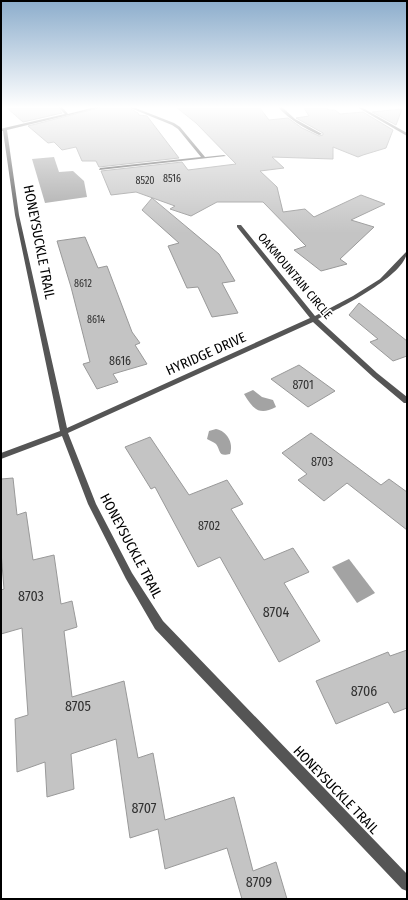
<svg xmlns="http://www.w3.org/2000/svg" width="408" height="900" font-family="'Fira Sans Condensed',sans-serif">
  <rect width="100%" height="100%" fill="#fff"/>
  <g fill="#a3a3a3">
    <polygon points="54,157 59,172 73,171 84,181 87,197 45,203 32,159"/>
    <path d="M253 390 262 397 273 400 276 407C259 416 253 409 244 394Z"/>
    <path d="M216 429C227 431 234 443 230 454 218 457 221 451 216 444 214 442 210 441 207 439L209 431Z"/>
    <polygon points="349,559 375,593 357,603 332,567"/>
  </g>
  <g fill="#c4c4c4" stroke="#999">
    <polygon points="6,107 57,107 62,113 23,122"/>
    <polygon points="103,107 127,107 138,113 139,115 147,116 179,158 99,167 96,161 82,161 76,147 62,150 54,142 48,143 28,126"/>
    <polygon points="176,107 259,107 269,120 288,118 302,128 319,136 323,135 323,133 296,118 309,116 304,108 325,107 329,110 335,110 340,114 363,112 393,130 386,148 363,155 358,157 333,147 333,159 272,157 284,168 260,171 277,187 283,212 305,209 314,217 361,195 385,204 351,220 374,227 340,259 347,264 321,271 294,250 306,246 263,202 217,202 191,216 170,209 175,206 136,192 111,195 101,171 182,162 188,170 236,164 196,123"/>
    <polygon points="402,109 396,125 372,112"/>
    <polygon points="152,198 219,254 235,281 222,283 238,313 212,317 198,287 187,288 168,246 179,243 142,210"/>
    <polygon points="85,237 98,268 107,266 132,332 140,343 135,345 147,364 113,374 118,382 97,389 83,364 90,362 71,287 57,241"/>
    <polygon points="359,303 407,341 407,356 393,361 370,342 378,339 349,315"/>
    <polygon points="299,365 335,391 308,407 271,379"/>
    <polygon points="311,433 381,485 389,479 407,492 407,530 347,483 324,501 298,480 307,474 282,453"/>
    <polygon points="150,437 189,495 227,480 243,504 231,509 264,560 293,548 309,572 284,583 320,641 279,662 220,557 198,567 155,487 151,489 125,447"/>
    <polygon points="13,478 17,515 26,512 33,560 54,555 61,604 72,601 77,627 64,631 72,697 124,681 138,758 153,753 165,820 234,797 253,871 276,862 287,899 242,899 227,848 165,869 158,829 130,838 116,739 71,754 74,789 47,797 45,762 17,772 15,719 28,715 22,628 1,634 1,590 4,589 1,552 1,479"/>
    <polygon points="407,650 407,708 394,713 388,702 336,724 316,681 388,652 390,656"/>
  </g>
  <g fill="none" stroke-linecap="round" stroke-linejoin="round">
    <g fill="#555" fill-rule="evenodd">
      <path d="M58 107H62L68 114 95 107H102L7 130 19 215 67 428 310 318 237 227V225H241L315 316 353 296 380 279 407 251C407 275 338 309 318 319L377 373 407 397V403H404L373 377 313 322 68 433 96 504 132 573 163 621 407 874V891L402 889 155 629 126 579 88 504 62 436 1 459V453L60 431 15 215 3 131H1V129L4 128 65 114Z"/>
      <polygon points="128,107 133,107 174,123 180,127 205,157 224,155 226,156 99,170 100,168 201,157 178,129 172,125"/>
      <path d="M278 107H282L295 119 322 134 319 135C304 128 290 120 278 107Z"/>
      <polygon points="357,107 361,107 407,133 407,136"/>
    </g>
  </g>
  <linearGradient id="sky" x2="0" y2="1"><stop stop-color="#8cadcc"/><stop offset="0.46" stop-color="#fff"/><stop offset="1" stop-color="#fff" stop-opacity="0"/></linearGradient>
  <rect width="408" height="233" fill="url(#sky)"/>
  <g text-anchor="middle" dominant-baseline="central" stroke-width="3.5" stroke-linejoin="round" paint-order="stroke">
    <g font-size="10" fill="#313131">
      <text x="172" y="179">8516</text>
      <text x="145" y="181">8520</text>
      <text x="83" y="284">8612</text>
      <text x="96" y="320">8614</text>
    </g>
    <g font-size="12" fill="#000" stroke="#fff">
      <text transform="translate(295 276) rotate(50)">OAKMOUNTAIN CIRCLE</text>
    </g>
    <g font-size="12" fill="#313131">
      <text x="120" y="361">8616</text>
      <text x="303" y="385">8701</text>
      <text x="322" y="462">8703</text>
      <text x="209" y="526">8702</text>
    </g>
    <g font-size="14" fill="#000" stroke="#fff">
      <text transform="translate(39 242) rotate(79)">HONEYSUCKLE TRAIL</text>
      <text transform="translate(206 354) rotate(-24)">HYRIDGE DRIVE</text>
      <text transform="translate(131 546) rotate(62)">HONEYSUCKLE TRAIL</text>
      <text transform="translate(336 790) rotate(46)">HONEYSUCKLE TRAIL</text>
    </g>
    <g font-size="14" fill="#313131">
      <text x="31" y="596">8703</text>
      <text x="276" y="612">8704</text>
      <text x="364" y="691">8706</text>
      <text x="78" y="706">8705</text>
      <text x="144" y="808">8707</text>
      <text x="259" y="882">8709</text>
    </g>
  </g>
  <rect width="408" height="900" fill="none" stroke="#000000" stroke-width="4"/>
</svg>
